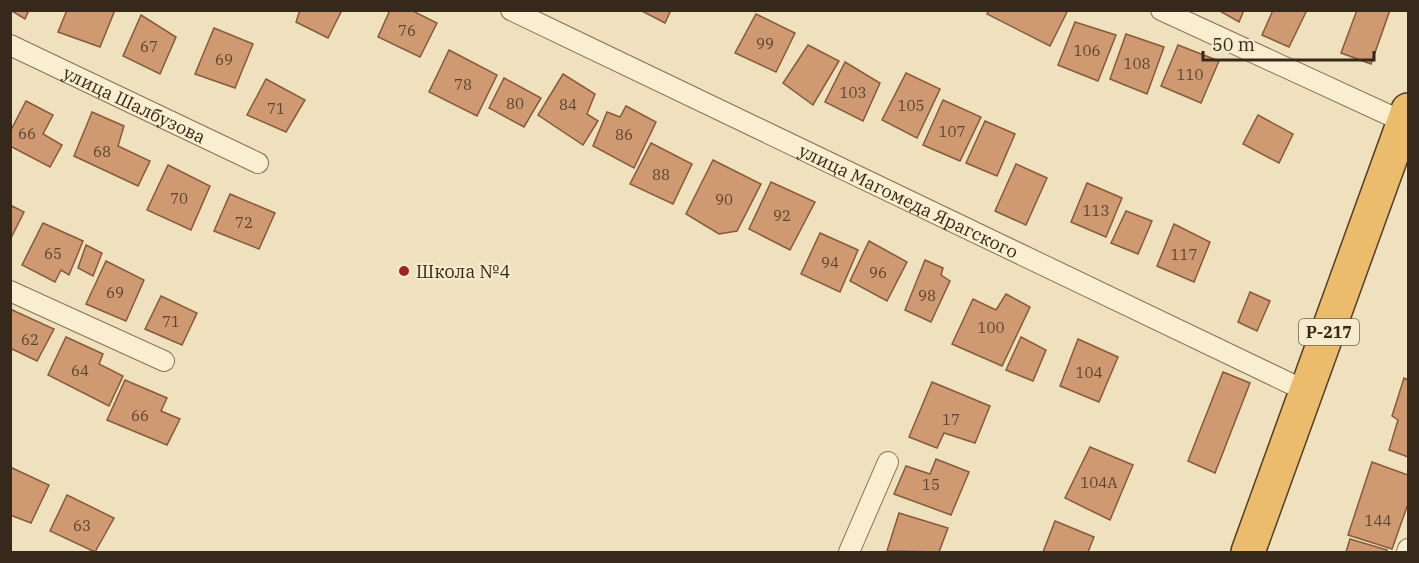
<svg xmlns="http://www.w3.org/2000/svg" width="1419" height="563" font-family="'IBM Plex Serif',serif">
  <rect width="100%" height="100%" fill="#efe1bd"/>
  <g fill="#cf9971" stroke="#875a3a" stroke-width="1.5">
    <polygon points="10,10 29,10 25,19"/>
    <polygon points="67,10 115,10 100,47 58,32"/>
    <polygon points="300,10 342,10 328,38 296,22"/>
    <polygon points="390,10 411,10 437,23 420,57 378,37"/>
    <polygon points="640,10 671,10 665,23"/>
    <polygon points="989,10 1068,10 1050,46 987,14"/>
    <polygon points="1218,10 1244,10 1239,22"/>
    <polygon points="1273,10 1307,10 1289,47 1262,35"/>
    <polygon points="1357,10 1390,10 1371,64 1341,53"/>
    <polygon points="756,14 795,33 776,72 735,53"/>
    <polygon points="141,15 176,37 160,74 123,56"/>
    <polygon points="1075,22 1116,35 1098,81 1058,65"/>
    <polygon points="214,28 253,44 235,88 195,74"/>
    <polygon points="1126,34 1164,47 1147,94 1110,79"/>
    <polygon points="808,45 839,61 813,105 783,83"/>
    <polygon points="1178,45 1219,61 1201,103 1161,86"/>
    <polygon points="449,50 497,75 477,116 429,92"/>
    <polygon points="845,62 880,83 863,121 825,102"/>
    <polygon points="906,73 940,89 917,138 882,120"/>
    <polygon points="563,74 595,94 587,114 598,121 583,145 538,115"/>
    <polygon points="504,78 541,98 524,127 489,108"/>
    <polygon points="266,79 305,100 286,132 247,115"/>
    <polygon points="943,100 981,117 960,161 923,145"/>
    <polygon points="26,101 53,115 43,134 62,145 50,167 10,146 10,132"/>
    <polygon points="626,106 656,122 634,168 593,146 607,112 620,117"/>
    <polygon points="92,112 124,126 118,146 150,161 138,186 74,156"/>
    <polygon points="1258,115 1293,134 1279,163 1243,144"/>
    <polygon points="985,121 1015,134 997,176 966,163"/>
    <polygon points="651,143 692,164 673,204 630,184"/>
    <polygon points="713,160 761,184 737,231 719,234 686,214"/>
    <polygon points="1016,164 1047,178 1026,225 995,211"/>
    <polygon points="168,165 210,186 191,230 147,210"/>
    <polygon points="771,182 815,202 790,250 749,229"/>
    <polygon points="1087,183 1122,198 1106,237 1071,222"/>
    <polygon points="230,194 275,213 259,249 214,231"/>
    <polygon points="10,205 24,212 10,240"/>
    <polygon points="1126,211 1152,221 1138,254 1111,243"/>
    <polygon points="43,223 83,241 69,275 61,270 55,282 22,265"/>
    <polygon points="1174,224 1210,242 1194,282 1157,266"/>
    <polygon points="820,233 858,250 840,292 801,274"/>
    <polygon points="869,241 907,262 887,301 850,281"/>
    <polygon points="86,245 102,253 93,276 78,268"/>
    <polygon points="925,260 943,268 941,275 950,281 931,322 905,310"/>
    <polygon points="106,261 144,280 126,321 86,304"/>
    <polygon points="1250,292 1270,301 1257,331 1238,322"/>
    <polygon points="1006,294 1030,307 1002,366 952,344 973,299 996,310"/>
    <polygon points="161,296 197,313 182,345 145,329"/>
    <polygon points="10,309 54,329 37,361 10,348"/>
    <polygon points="66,337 103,354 99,364 123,376 109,406 48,375"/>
    <polygon points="1021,337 1046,350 1033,381 1006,370"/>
    <polygon points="1078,339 1118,357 1099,402 1060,386"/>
    <polygon points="1223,372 1250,383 1215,473 1188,461"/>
    <polygon points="1404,378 1408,380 1408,457 1389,450 1398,420 1392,416"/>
    <polygon points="125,380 167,398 161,411 180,419 167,445 107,420"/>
    <polygon points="932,382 990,406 975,443 944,433 937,448 909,437"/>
    <polygon points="1090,447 1133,465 1110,520 1065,498"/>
    <polygon points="936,459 969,472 951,515 894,494 906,466 930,474"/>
    <polygon points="1372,462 1408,475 1408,504 1392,549 1348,535"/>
    <polygon points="10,467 49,485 31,523 10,515"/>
    <polygon points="67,495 114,518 95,552 50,531"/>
    <polygon points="899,513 948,528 939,552 887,551"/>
    <polygon points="1055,521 1094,537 1088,552 1043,552"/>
    <polygon points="1350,539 1387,550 1386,552 1346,552"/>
  </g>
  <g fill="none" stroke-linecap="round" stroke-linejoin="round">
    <g stroke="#877155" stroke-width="22">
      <g id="minor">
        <path id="s1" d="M511 10 1308 392"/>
        <polyline points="1161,10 1404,122"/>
        <path id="s2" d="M10 45 258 163"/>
        <polyline points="10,291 164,361"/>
        <polyline points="849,552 888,462"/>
        <polyline points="1407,552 1408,549"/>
      </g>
    </g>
    <g stroke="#553f2a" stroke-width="36">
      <polyline id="trunk" points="1248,552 1408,110"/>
    </g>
    <use href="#minor" stroke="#faeed0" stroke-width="20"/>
    <use href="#trunk" stroke="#ecbc6d" stroke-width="33"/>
  </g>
  <circle fill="#992423" stroke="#f6ebcc" stroke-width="2" cx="404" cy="271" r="6"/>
  <g text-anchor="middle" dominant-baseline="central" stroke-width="4.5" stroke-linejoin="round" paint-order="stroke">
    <g font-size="15" fill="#5c4430">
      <text x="407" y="30">76</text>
      <text x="765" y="43">99</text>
      <text x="149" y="46">67</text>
      <text x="1087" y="50">106</text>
      <text x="224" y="59">69</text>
      <text x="1137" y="63">108</text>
      <text x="1190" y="74">110</text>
      <text x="463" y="84">78</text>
      <text x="853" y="92">103</text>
      <text x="515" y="103">80</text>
      <text x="568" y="104">84</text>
      <text x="911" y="105">105</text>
      <text x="276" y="108">71</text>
      <text x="952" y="131">107</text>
      <text x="27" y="133">66</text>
      <text x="624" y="134">86</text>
      <text x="102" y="151">68</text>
      <text x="661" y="174">88</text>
      <text x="179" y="198">70</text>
      <text x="724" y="199">90</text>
      <text x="1096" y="210">113</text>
      <text x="782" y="215">92</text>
      <text x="244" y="222">72</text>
      <text x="53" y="253">65</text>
      <text x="1184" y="254">117</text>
      <text x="830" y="262">94</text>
      <text x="878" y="272">96</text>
      <text x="115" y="292">69</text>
      <text x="927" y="295">98</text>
      <text x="171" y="321">71</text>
      <text x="991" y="327">100</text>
      <text x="30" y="339">62</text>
      <text x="80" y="370">64</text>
      <text x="1089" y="372">104</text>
      <text x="140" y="415">66</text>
      <text x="951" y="419">17</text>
      <text x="1099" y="482">104А</text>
      <text x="931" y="484">15</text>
      <text x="1378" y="520">144</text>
      <text x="82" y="525">63</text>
    </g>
    <rect fill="#f6ebcc" stroke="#706250" stroke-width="1.5" x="1299" y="319" width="60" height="26" rx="4.5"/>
    <g font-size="16" font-weight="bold" fill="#36281b">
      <text x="1329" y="332">Р-217</text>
    </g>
    <g font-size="18" fill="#36281b" stroke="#f6ebcc">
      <text stroke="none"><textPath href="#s2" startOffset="138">улица Шалбузова</textPath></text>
      <text stroke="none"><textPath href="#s1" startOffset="441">улица Магомеда Ярагского</textPath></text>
    </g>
    <g font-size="18" fill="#36281b" stroke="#f6ebcc" text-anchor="start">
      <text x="416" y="271">Школа №4</text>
    </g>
  </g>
  <rect width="1419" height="563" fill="none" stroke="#36281b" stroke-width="24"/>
  <path d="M1203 51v9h171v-9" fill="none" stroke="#36281b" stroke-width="3"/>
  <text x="1212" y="51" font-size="18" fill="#36281b" stroke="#f6ebcc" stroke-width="4.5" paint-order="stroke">50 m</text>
</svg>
